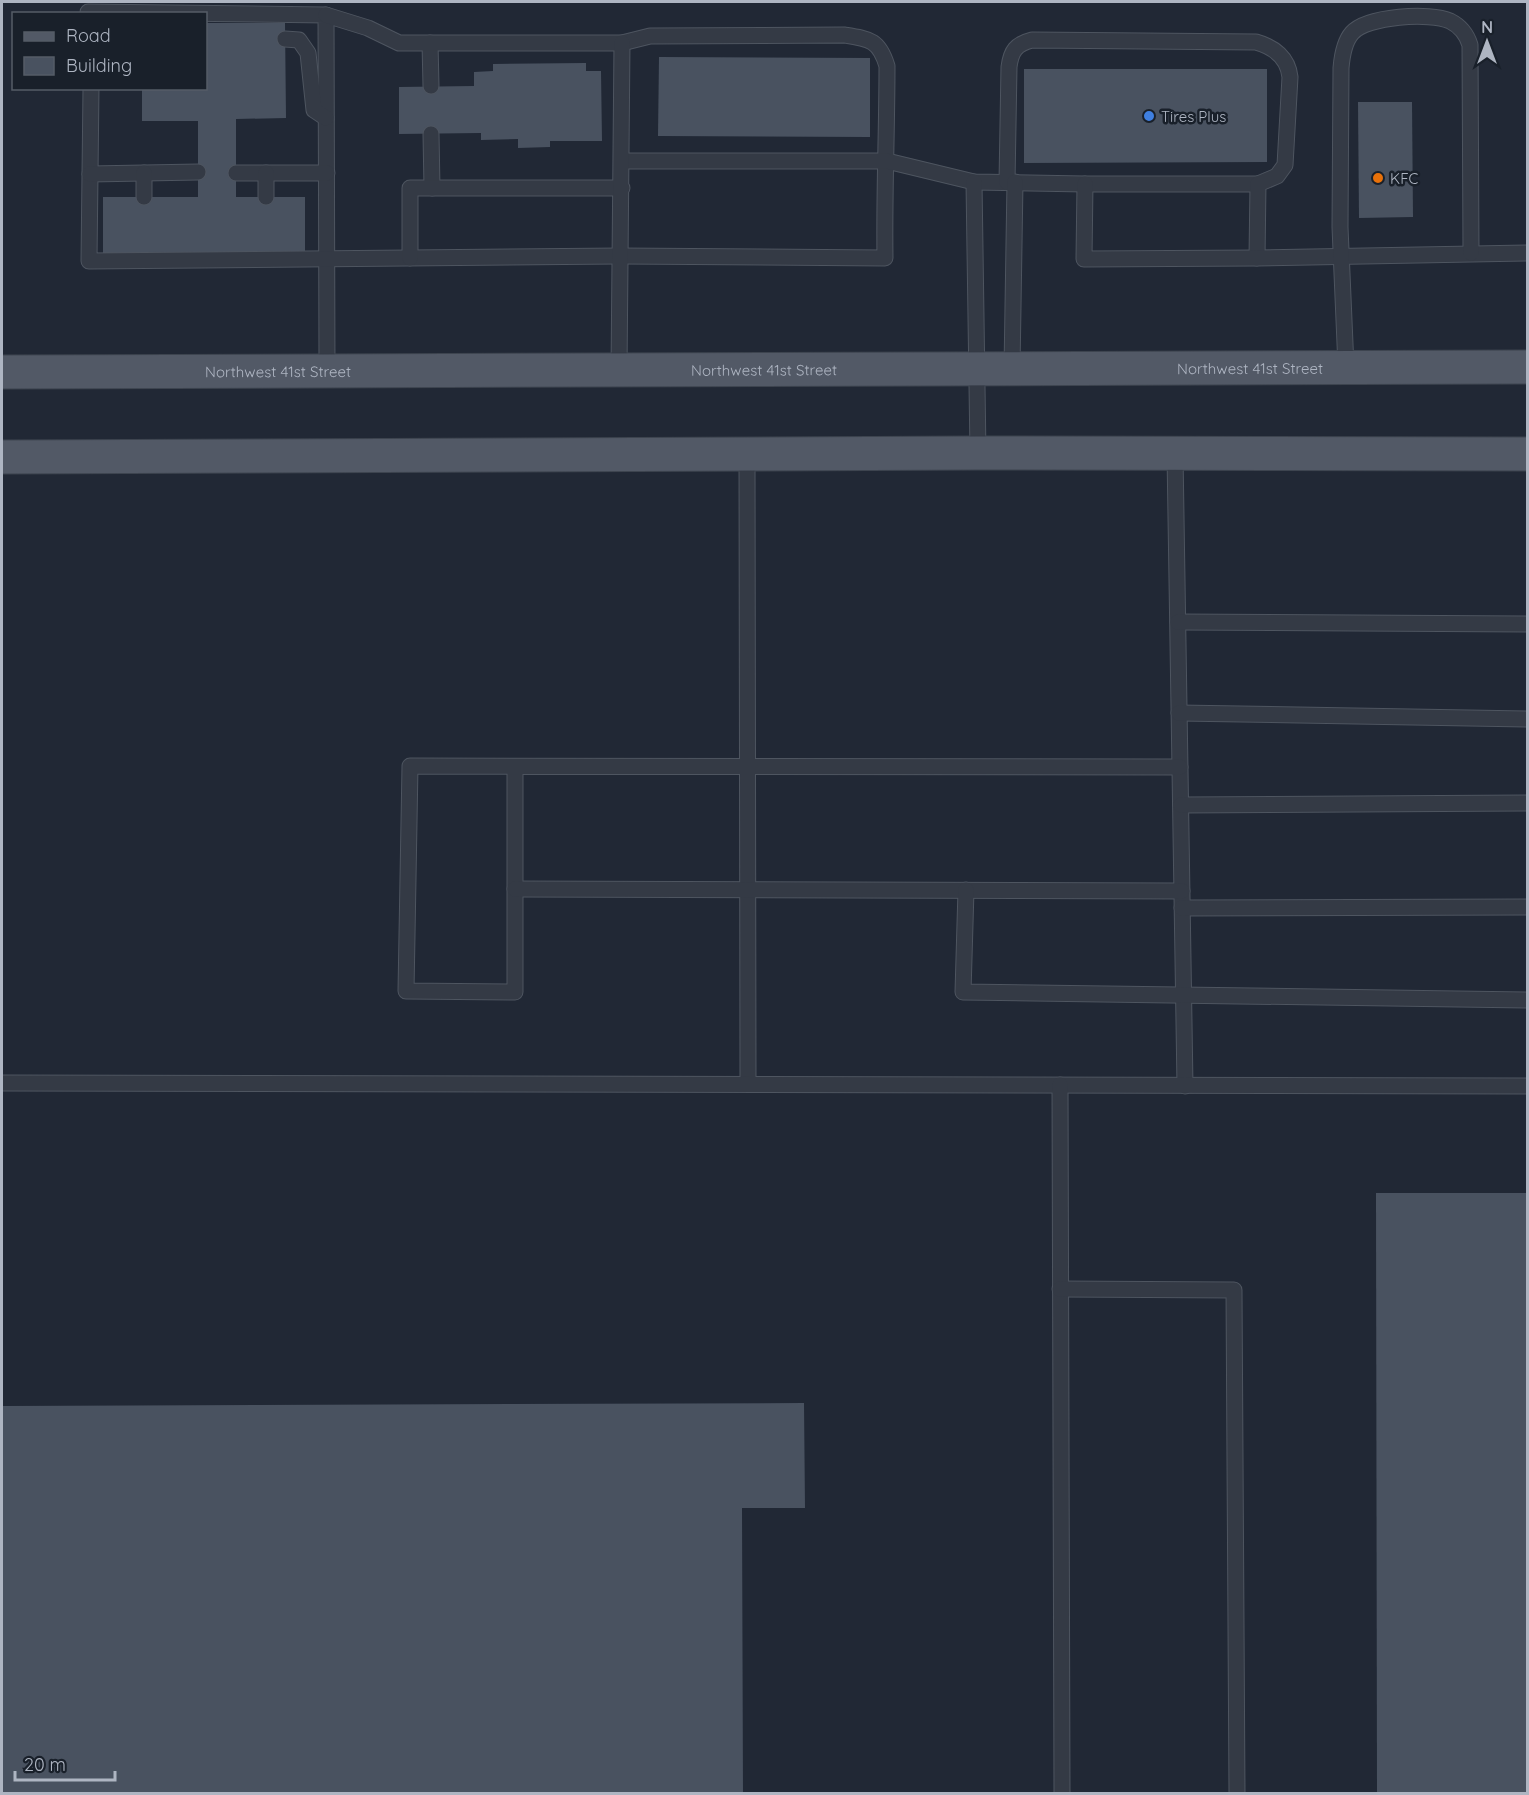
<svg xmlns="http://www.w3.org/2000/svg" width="1529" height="1795" font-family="Quicksand,sans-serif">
  <rect width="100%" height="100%" fill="#212835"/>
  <g fill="#495260">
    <polygon points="206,23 285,23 286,118 236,119 236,197 305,197 305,252 103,253 103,197 198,197 198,121 142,121 142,88 206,88"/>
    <polygon points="659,57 870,58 870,137 658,136"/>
    <polygon points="586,63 586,71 601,71 602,141 550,141 550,147 518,148 518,139 481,140 481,133 399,134 399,87 474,86 474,72 493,71 493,64"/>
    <polygon points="1024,69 1267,69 1267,162 1024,163"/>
    <polygon points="1358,102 1412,102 1413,217 1359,218"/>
    <polygon points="1376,1193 1528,1193 1528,1794 1377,1794"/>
    <polygon points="804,1403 805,1508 742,1508 743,1794 2,1794 2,1406"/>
  </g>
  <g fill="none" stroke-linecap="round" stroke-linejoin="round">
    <g stroke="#4e5560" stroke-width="17">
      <g id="lane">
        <polyline points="88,12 326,15 327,371"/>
        <polyline points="285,39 299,40 308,53 314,110 326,118"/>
        <polyline points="430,43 431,86"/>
        <path d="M91 88 89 261 620 256 885 258C884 194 887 130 887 66 879 40 870 39 844 35L650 36 622 43H399L368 28 326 15"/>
        <polyline points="431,134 432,188"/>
        <polyline points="622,161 887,161 974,182 1085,184 1258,184"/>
        <polyline points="236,173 327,173"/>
        <polyline points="266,173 266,197"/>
        <polyline points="90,174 198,172"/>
        <polyline points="974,182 978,453"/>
        <path d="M1007 182 1009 67C1011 51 1016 44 1032 40L1256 42C1274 47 1288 58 1290 77L1285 165 1277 176 1258 184 1257 258"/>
        <polyline points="1085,184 1084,259 1257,258 1528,253"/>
        <polyline points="144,197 144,173"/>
        <polyline points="410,258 410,188 622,188"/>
        <path d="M1346 367 1340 227 1341 68C1342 56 1344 42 1352 33 1367 16 1430 12 1450 21 1460 26 1467 35 1470 45L1471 253"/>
        <polyline points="1012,369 1015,182"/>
        <polyline points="619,371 622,43"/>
        <polyline points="747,454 748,1084"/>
        <polyline points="1175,454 1185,1086"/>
        <polyline points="1178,622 1528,624"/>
        <polyline points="1179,713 1528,719"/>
        <polyline points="515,767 515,992 406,991 410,766 1180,767"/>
        <polyline points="1181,805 1528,803"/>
        <polyline points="515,889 1182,891"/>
        <polyline points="966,890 963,992 1528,1000"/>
        <polyline points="1182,908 1528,907"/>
        <polyline points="2,1083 1528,1086"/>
        <polyline points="1060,1085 1062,1794"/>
        <polyline points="1060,1289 1234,1290 1237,1794"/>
      </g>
    </g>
    <g stroke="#3d444f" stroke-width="35">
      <g id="primary">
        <path id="s1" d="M2 372 1528 367"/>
        <polyline points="2,457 978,453 1528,454"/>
      </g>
    </g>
    <use href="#lane" stroke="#343a45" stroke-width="15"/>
    <use href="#primary" stroke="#525966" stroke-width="33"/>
  </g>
  <circle fill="#3f7fe0" stroke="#19202a" stroke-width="2" cx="1149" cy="116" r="6"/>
  <circle fill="#e8710a" stroke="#19202a" stroke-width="2" cx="1378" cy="178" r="6"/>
  <g text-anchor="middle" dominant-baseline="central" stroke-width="5" stroke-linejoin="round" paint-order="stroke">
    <g font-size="15" fill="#aeb5c2" stroke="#19202a" text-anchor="start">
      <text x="1161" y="116">Tires Plus</text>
      <text x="1390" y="178">KFC</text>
    </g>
    <g font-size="15" fill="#aeb5c2" stroke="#19202a">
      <text stroke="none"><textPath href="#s1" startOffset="1248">Northwest 41st Street</textPath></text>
      <text stroke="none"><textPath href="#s1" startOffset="762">Northwest 41st Street</textPath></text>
      <text stroke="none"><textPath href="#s1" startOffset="276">Northwest 41st Street</textPath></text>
    </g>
  </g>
  <rect width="1529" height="1795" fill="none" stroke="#aeb5c2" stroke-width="6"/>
  <rect x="12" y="12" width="195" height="78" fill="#19202a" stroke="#555c67" stroke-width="1.5"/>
  <rect x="24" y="32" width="30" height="9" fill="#525966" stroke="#555c67" stroke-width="1.5"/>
  <text x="66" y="42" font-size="18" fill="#aeb5c2">Road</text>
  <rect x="24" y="57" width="30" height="18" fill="#495260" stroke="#555c67" stroke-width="1.5"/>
  <text x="66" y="72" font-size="18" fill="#aeb5c2">Building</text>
  <g transform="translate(1487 42)" stroke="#19202a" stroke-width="4.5" paint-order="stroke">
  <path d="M0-4.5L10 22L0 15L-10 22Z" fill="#aeb5c2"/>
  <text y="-9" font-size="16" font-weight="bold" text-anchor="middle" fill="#aeb5c2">N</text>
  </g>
  <path d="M15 1771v9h100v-9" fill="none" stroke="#aeb5c2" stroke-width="3"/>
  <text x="24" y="1771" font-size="18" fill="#aeb5c2" stroke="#19202a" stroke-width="4.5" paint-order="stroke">20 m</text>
</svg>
